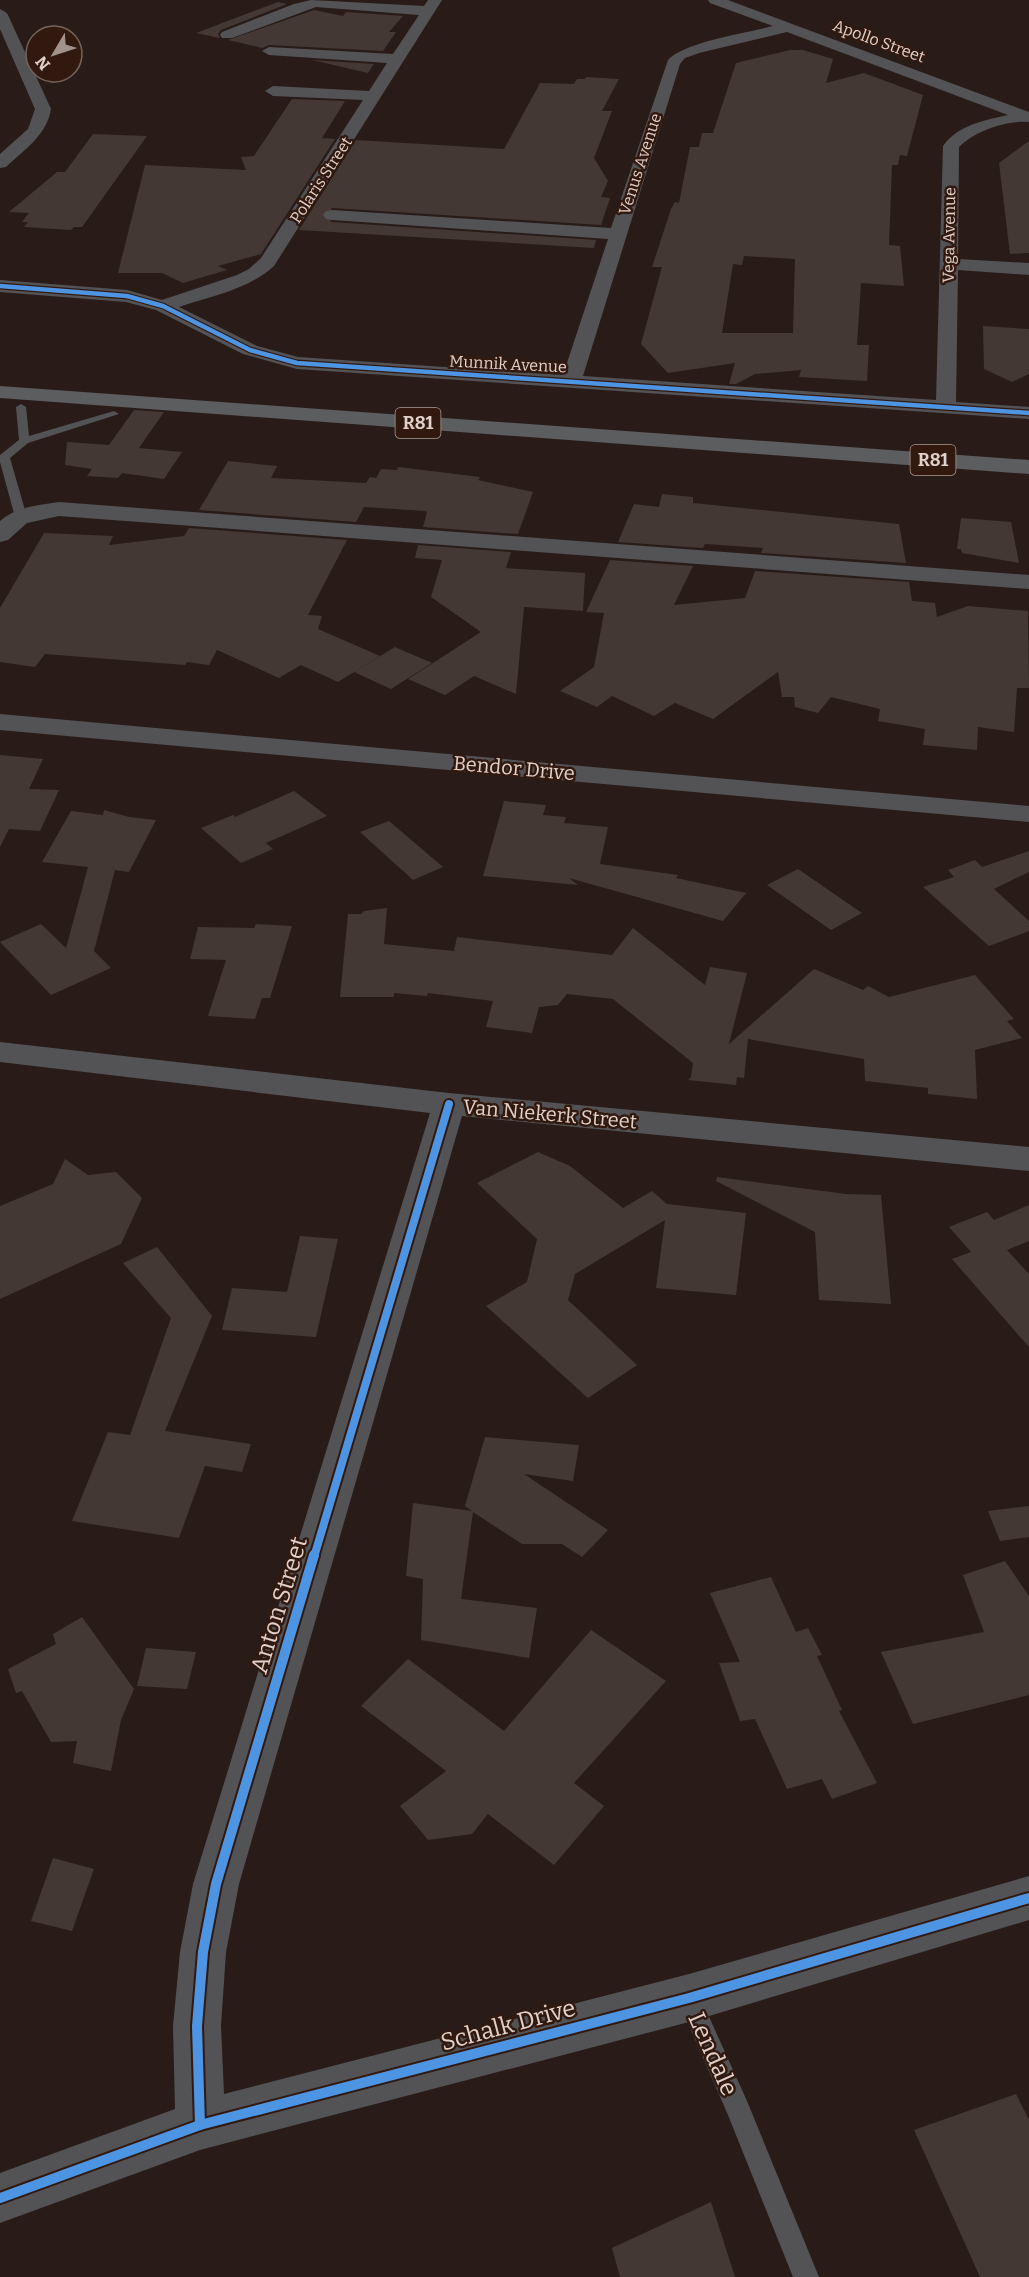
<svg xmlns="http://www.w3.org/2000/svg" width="1029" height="2277" font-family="Bitter,serif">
  <rect width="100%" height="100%" fill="#291c18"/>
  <g fill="#433834" fill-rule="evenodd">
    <polygon points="278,2 287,4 221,30 218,34 220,38 196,33"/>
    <polygon points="314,10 343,16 346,12 403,16 389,32 396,32 383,51 269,45 262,48 228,40"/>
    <path d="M790 50H803L833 59 826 83 864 73 923 95 907 156 900 155 898 165H892L889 245 900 246 904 286 861 283 857 345H869L867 381 799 377 801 370 755 374 736 384H729L735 363 668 373 641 344 662 267H652L671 209 675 202 679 203 690 147H699L702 133H713L736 63ZM744 256 795 259 793 333H722L733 264 742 265Z"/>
    <polygon points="312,60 374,64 368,73"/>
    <polygon points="586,77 619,79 602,111 612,111 594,158 608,181 601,197 610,198 601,225 332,208 324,210 321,215 324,220 332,222 596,240 594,248 299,230 356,140 504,149 540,83 574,84 577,79 585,79"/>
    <polygon points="292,99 345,101 322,138 335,139 261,254 218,266 227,270 183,283 162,273 118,273 145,165 246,170 241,157 254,156"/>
    <polygon points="93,134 147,136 82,227 74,227 71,230 24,227 28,222 22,222 29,213 9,212 57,172 65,172"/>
    <polygon points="1029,141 1029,253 1010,254 999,163"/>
    <polygon points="983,326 1029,329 1029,374 1012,382 984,369"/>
    <polygon points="134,410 164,412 139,448 182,452 164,479 122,473 118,478 87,476 92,469 65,465 67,442 109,445"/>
    <polygon points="228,461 277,466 271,478 366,483 370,477 376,478 381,469 397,470 398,467 480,477 478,480 533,492 518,534 423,527 427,512 425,511 364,507 356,522 199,510"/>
    <polygon points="662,494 693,497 693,503 899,524 906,563 761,553 763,548 705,544 703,548 618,542 634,504 659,507"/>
    <polygon points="961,518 1011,522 1019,563 962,553 961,549 957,549"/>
    <polygon points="189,528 347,540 308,615 322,616 318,629 380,656 338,682 301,665 279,678 217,650 209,665 187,662 185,665 45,654 35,667 0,662 0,608 44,533 113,536 109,545 184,536"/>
    <polygon points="418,545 511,552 506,568 585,573 583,611 524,607 516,694 474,676 445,695 408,679 481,632 431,597 442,560 415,558"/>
    <polygon points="610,560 693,566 674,605 745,598 755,571 909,582 912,601 935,603 937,617 968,606 1028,611 1029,688 1017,688 1014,732 978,727 977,750 923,745 925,729 878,721 880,709 831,697 818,713 795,707 794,697 782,697 778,672 713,719 675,703 654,716 612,696 597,707 560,691 594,667 604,613 586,612"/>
    <polygon points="395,647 432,663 391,689 354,672"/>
    <polygon points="0,755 43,759 29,789 59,790 40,831 9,829 0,847"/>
    <polygon points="294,791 327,816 266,843 273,849 241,863 201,828 233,815 235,817"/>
    <polygon points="504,801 546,805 543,815 566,817 564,823 608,827 600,864 678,875 676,878 746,893 723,921 569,878 578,885 483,876"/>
    <polygon points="104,810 129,817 156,820 129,872 115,870 94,951 111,968 51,995 0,942 41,924 66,948 88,867 42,862 71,811 103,815"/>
    <polygon points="389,821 443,867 413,880 360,832"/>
    <polygon points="1029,851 1029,872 994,889 1029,921 1029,931 989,946 923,887 954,877 948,870 975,860 982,867"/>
    <polygon points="798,869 862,913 831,930 767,885"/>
    <polygon points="387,908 384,944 454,951 457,937 612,955 633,928 705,985 710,967 747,973 729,1044 814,969 863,990 868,986 889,997 975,975 1014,1019 1007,1021 1022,1038 975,1050 977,1099 928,1094 928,1088 865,1081 864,1059 748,1039 744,1078 737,1077 736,1085 688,1080 691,1077 693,1063 613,999 567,994 558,1005 539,1007 532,1033 486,1027 493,1001 428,993 427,996 394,993 394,997 340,997 348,914 361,914 364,911"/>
    <polygon points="256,924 292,926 270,998 262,998 255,1019 208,1016 226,960 190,959 198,927 254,928"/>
    <polygon points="538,1152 570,1166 623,1208 652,1191 667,1204 746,1213 736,1295 656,1288 665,1220 575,1274 568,1300 637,1365 588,1398 486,1306 527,1282 537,1239 477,1183"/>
    <polygon points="65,1159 88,1175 116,1172 142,1198 121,1244 0,1299 0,1206 53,1184"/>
    <polygon points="717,1177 846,1194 881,1195 891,1304 819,1300 815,1232 716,1181"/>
    <polygon points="1029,1205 1029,1241 1007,1250 1029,1274 1029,1347 952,1259 971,1252 949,1227 987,1212 994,1220"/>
    <polygon points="300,1236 338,1239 316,1337 222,1330 232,1288 287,1292"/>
    <polygon points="157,1247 212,1316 165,1431 251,1444 242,1472 205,1466 179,1538 72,1521 108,1432 130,1435 171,1318 123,1263"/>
    <polygon points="485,1437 579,1445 573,1481 524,1474 608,1530 582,1557 562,1544 522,1544 473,1512 461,1599 537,1608 529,1658 421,1640 423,1579 406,1576 413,1503 472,1511 465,1506"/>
    <polygon points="1029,1506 1029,1537 1000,1541 988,1511"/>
    <polygon points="1005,1561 1029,1596 1029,1695 913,1724 881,1652 984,1632 963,1575"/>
    <polygon points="771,1577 796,1632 808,1628 822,1655 817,1656 842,1710 839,1711 877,1783 832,1799 822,1779 787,1789 755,1719 740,1721 719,1663 740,1662 710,1593"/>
    <polygon points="82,1617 134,1689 121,1720 111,1771 73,1763 77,1741 51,1742 22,1691 16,1693 8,1669 56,1644 53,1634"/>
    <polygon points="591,1630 666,1681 574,1783 604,1806 554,1865 488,1814 472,1834 428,1840 400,1806 446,1771 361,1706 408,1659 504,1731"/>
    <polygon points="146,1648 196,1652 187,1689 137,1686"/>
    <polygon points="53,1858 94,1869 72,1931 31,1921"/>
    <polygon points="1016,2094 1029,2120 1029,2277 980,2277 914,2130"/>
    <polygon points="711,2202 735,2277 620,2277 612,2248"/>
  </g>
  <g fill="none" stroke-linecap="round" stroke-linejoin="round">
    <polyline stroke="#453733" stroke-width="16" stroke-dasharray="16 8" stroke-linecap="butt" points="315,214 332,215"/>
    <g fill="#535355" fill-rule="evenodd">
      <polygon points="21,404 26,407 29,436 114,411 119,414 28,443 10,458 27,517 21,520 15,517 0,462 0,455 19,440 16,407"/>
      <polygon points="689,1986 697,1990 747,2101 819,2277 793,2277 728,2115 677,1998 681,1990"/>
    </g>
    <g fill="#535355" fill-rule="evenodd">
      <path d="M311 0 424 6 428 0H442L274 266C249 289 212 296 179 307L257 346 298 357 563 375 608 239 332 220 326 219 323 215 326 211 332 210 611 228 668 60C684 42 747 33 773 26L710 3 708 0H728L1029 112V122C1006 120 975 131 959 147L958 259 1029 263V275L958 270 956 402 1029 407V419L297 369 243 354 156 310 126 302 0 292V280L127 290 162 300 237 275 249 269 261 258 363 100 273 96 265 91 273 86 369 91 387 63 269 55 262 51 269 47 393 54 419 15 316 7 232 38H222L220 35 222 32 294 4ZM787 32 1008 115C985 120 958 125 943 146L936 400 583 376 680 64 685 58 699 53Z"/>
      <path d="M0 9 7 13 51 109C47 135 24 150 6 167L0 168V154L28 129 35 109 0 29Z"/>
      <path d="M59 502 1029 575V589L59 516 27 523 8 540 0 542V521C16 507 39 505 59 502Z"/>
      <polygon points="0,714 1029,806 1029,822 0,730"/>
      <polygon points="0,1042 449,1093 1029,1147 1029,1171 462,1116 239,1884 226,1952 221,2026 224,2094 689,1974 1029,1876 1029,1920 689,2022 200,2150 0,2223 0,2173 175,2109 173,2026 180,1952 193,1884 430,1113 0,1062"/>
    </g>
    <polygon fill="#5c5d5f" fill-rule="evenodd" points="0,386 1029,460 1029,474 0,398"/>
    <g stroke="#311910" stroke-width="7">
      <polyline id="cycleway-far2" points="0,286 127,296 163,306 250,350 297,363 1029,413"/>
    </g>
    <g stroke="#311910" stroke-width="12">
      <polyline id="cycleway-far1" points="314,1557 449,1104"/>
    </g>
    <g stroke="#311910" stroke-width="14">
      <g id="cycleway">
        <polyline points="200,2125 197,2026 203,1952 216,1884 314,1555"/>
        <polyline points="0,2198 200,2125 689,1998 1029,1898"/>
      </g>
    </g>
    <use href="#cycleway-far2" stroke="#4d94e3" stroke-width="4.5"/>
    <use href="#cycleway-far1" stroke="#4d94e3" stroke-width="8"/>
    <use href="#cycleway" stroke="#4d94e3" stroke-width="10"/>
  </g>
  <g text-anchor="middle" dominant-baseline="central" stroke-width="5" stroke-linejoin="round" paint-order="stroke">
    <g font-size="16" fill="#e2d1ca" stroke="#311910">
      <text transform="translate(879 41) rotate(20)">Apollo Street</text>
      <text transform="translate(640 164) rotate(-72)">Venus Avenue</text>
      <text transform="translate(321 180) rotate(-57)">Polaris Street</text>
      <text transform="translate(949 235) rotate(-89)">Vega Avenue</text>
      <text transform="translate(508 364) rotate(3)">Munnik Avenue</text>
    </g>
    <g fill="#311910" stroke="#ad9a92" stroke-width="1.5">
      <rect x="395.5" y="408" width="45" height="30" rx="4.5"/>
      <rect x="910.5" y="445" width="45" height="30" rx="4.5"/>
    </g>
    <g font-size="18" font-weight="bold" fill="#e2d1ca">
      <text x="418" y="423">R81</text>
      <text x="933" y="460">R81</text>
    </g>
    <g font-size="20" fill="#e2d1ca" stroke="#311910">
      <text transform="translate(514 768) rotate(5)">Bendor Drive</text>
      <text transform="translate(550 1114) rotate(5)">Van Niekerk Street</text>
    </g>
    <g font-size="24" fill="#e2d1ca" stroke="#311910">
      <text transform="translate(279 1605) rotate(-73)">Anton Street</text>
      <text transform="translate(508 2025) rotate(-15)">Schalk Drive</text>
      <text transform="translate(713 2054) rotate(66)">Lendale</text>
    </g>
  </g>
  <g transform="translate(54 54) rotate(231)"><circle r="28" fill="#311910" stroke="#78635a" stroke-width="1.5"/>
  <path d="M0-4.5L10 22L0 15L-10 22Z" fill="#a1928c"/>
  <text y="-9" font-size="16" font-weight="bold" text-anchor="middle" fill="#e2d1ca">N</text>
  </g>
</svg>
